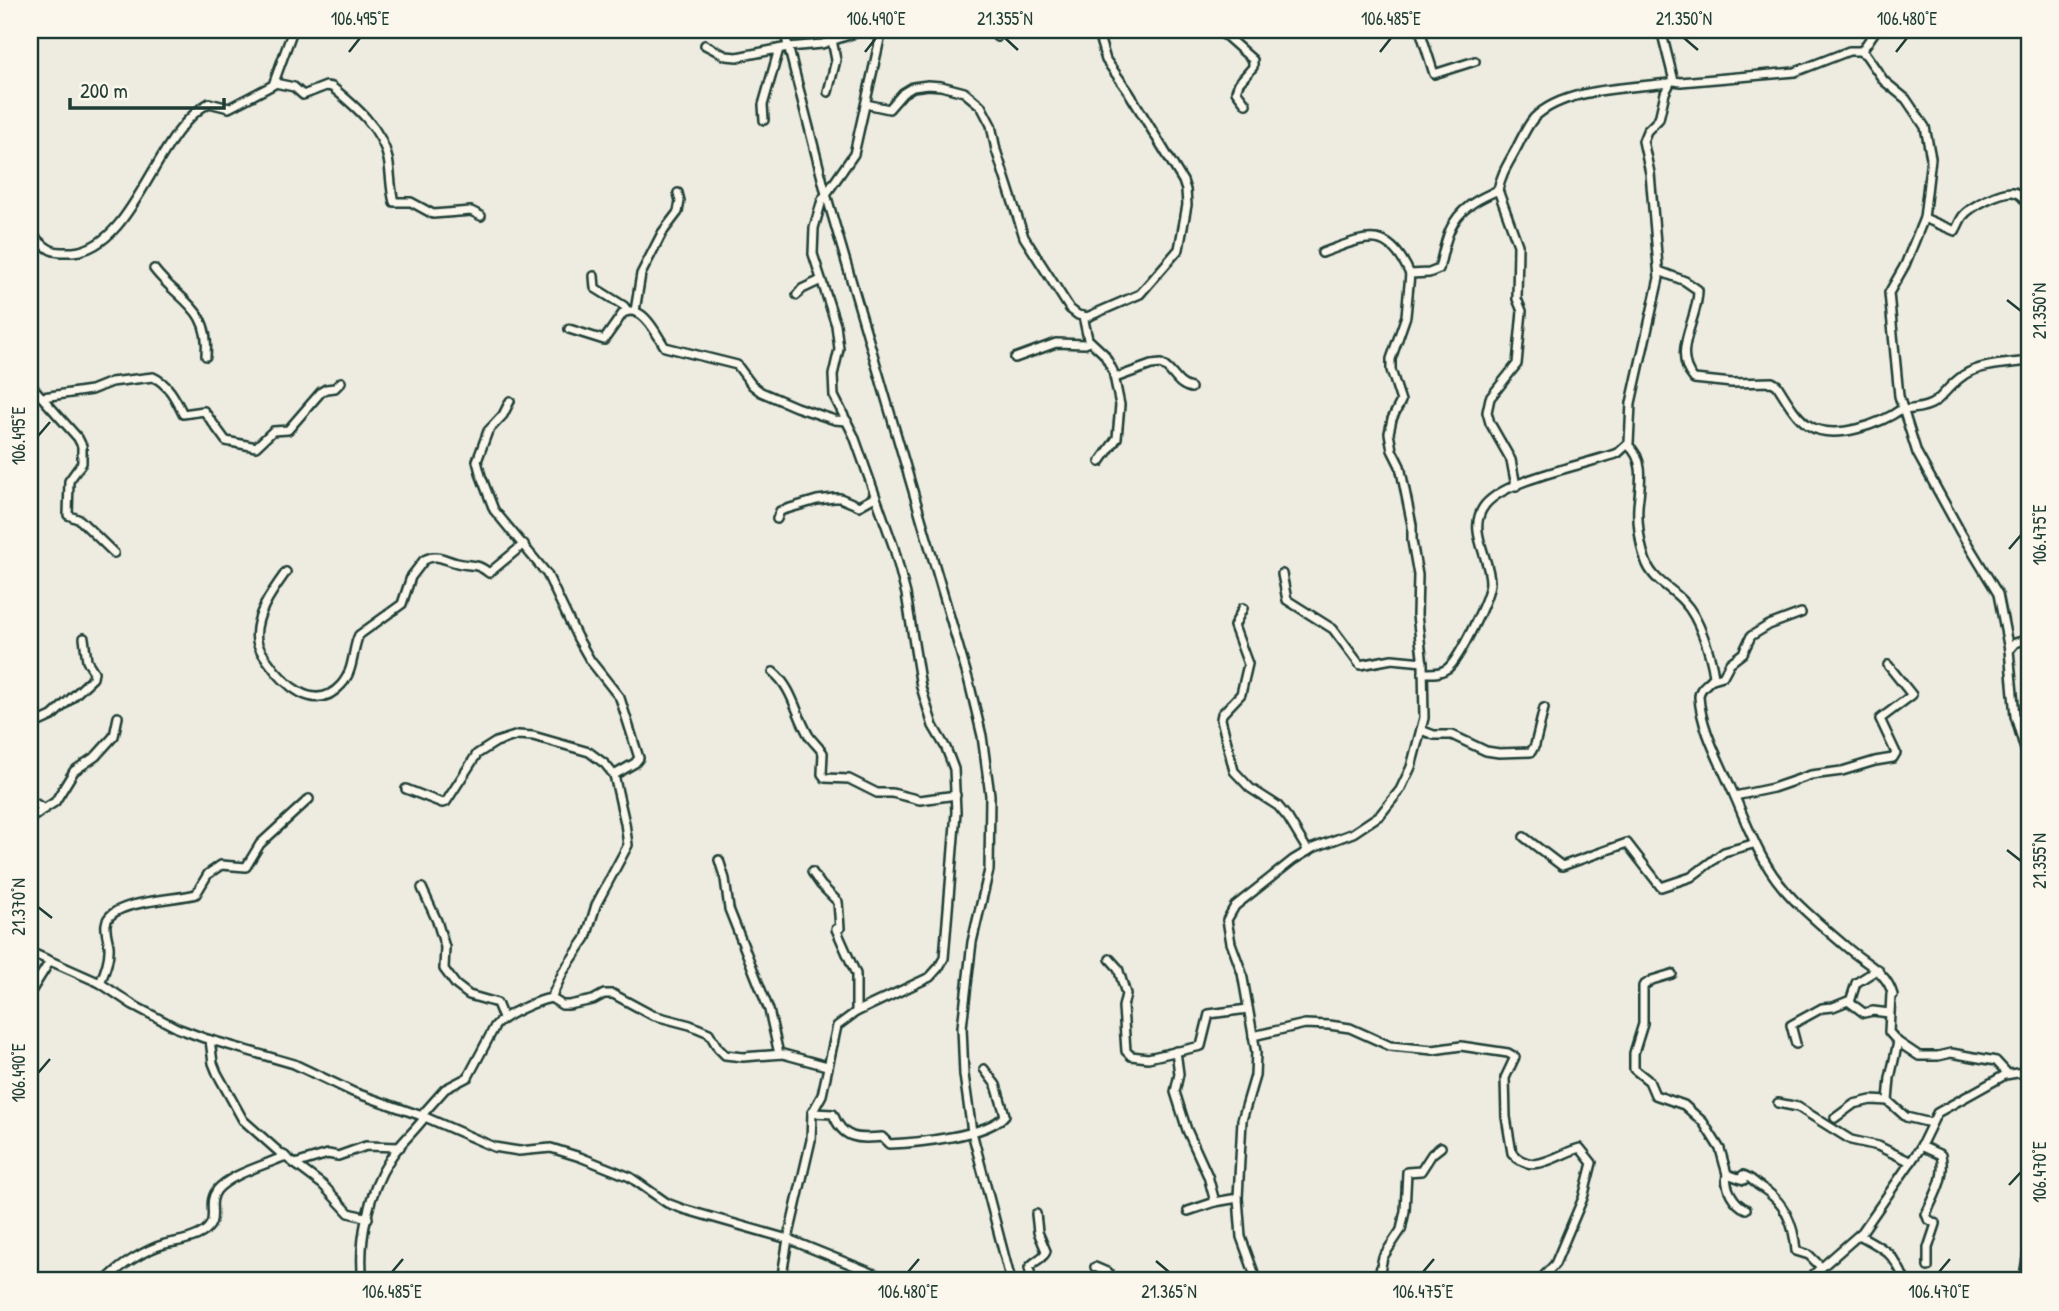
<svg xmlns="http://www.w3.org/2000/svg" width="2059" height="1311" font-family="'Patrick Hand',sans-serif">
  <rect width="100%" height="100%" fill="#eeece1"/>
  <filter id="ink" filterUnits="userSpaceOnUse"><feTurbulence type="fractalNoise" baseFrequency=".0143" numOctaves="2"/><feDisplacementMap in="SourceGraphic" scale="14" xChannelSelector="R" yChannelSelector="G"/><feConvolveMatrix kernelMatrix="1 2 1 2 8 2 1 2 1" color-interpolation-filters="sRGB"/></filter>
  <g filter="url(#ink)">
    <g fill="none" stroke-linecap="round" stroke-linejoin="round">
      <g stroke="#1f3d34" stroke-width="12">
        <g id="minor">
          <polyline points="784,30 826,194 969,682 982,736 990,795 989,870 972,942 962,1027 964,1075 972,1132 1011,1281"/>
          <polyline points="1177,30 1203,30"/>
          <polyline points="1214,30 1226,36 1253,60 1253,67 1239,83 1236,91 1246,104"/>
          <polyline points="1420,30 1434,74 1475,61"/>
          <polyline points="1661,30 1674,81 1681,82 1795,72 1849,51 1860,51 1866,55 1884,81 1906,99 1925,127 1931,158 1924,218 1905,265 1889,293 1899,396 1917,453 1961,533 1998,594 2009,650 2015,716 2029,763"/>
          <polyline points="997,37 998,30"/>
          <polyline points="705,45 726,56 737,57 788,47 822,44 864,30"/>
          <polyline points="1861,52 1876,30"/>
          <path d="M275 83 294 87 303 95 326 86 332 87C354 105 382 128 388 159 391 173 390 188 394 202H411L433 214 471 211 481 216"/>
          <polyline points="828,92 836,60 832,40"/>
          <polyline points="866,104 889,109 903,93 913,87 928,85 941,86 964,92 981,106 991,125 996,150 1024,237 1070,309 1078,315 1087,317 1140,294 1179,249 1187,205 1186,190 1183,181 1128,91 1106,60 1100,40 1102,30"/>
          <polyline points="764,120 763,105 779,49"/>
          <polyline points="1498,190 1518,245 1517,299 1522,311 1517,364 1490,398 1487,412 1490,423 1511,460 1516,486"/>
          <path d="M1924 218 1955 231C1958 226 1960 220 1963 216 1971 206 2001 191 2013 192 2021 193 2026 201 2029 207"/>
          <path d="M30 233C37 239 43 246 51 250 58 253 66 252 73 252 135 247 155 132 209 103L229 108 273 85 293 30"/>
          <path d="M1322 253C1364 238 1387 223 1410 274"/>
          <path d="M154 269C178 301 211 307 206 356"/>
          <path d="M1659 271 1685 281 1698 290C1699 319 1670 352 1694 379L1732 383 1772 382 1777 385C1786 399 1795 416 1808 425 1833 442 1881 424 1903 408"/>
          <polyline points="594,276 595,288 624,306 627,310"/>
          <polyline points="797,295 802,289 821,280"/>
          <polyline points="635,311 641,274 662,233 678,212 680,201 678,193"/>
          <polyline points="1083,316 1088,339 1104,354 1113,371 1120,405 1117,438 1100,462"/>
          <path d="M569 329 604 340 623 313C643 303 656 334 665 347L737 365 752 385 761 392 796 407 835 420 847 421"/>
          <polyline points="1015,358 1056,343 1085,344 1090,342"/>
          <path d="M1115 378 1151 365 1161 364C1174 371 1176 385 1191 388"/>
          <polyline points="30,384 78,438 82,446 82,463 69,481 68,515 80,520 114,553"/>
          <path d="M43 397 91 390 111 382 153 377C169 384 176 400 183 414L204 411 226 441 256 447 273 431 288 430 321 392 326 389 335 388 341 382"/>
          <path d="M1903 410C1946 407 1935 395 1964 375 1981 364 2009 364 2029 361"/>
          <path d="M1628 445C1646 460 1640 485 1638 506 1637 522 1640 544 1645 559 1652 581 1670 586 1684 602 1699 617 1711 655 1714 676 1709 684 1699 687 1699 697 1701 728 1719 760 1731 788 1750 830 1760 866 1794 900 1811 917 1831 934 1850 950 1868 965 1886 971 1893 995L1891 994 1889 1032 1898 1042 1890 1078 1888 1101 1906 1117 1931 1123"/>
          <polyline points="777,519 780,511 817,500 834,498 840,498 859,506 875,497"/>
          <path d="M286 572C273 590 253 617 257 641 258 648 263 654 267 660 283 683 314 715 341 685 355 670 352 648 359 635L402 604 411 577 424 560C438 553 443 560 457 563 472 567 476 562 489 573L524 544"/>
          <polyline points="1282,574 1287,600 1333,629 1360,665 1392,659 1423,662"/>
          <polyline points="1243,608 1234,626 1248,664 1241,694 1222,714 1221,719 1234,771 1250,788 1278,806 1288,818 1308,851"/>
          <polyline points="2009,650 2015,643 2029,639"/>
          <path d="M773 672C793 688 796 715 809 736 813 742 819 747 823 753L822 774 825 778 849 779 877 793H892L920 800 956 795"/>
          <path d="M1423 673C1433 673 1440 674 1448 668 1459 659 1490 597 1490 582 1490 557 1466 529 1485 505 1506 479 1585 465 1618 453L1629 443 1631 403 1659 278 1650 173 1643 141 1647 131 1659 119 1665 93 1670 83"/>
          <polyline points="1713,679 1723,676 1730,663 1743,653 1751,636 1769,625 1801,613"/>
          <polyline points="30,726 52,716 93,678 94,672 87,661 84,638"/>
          <polyline points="1421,730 1434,735 1452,735 1486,751 1499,753 1531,752 1535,745 1544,708"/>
          <polyline points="406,789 442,803 446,802 477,754 496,742 518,735 533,736 589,752 605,764 614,775"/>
          <polyline points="1735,796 1773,788 1811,775 1842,771 1875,761 1893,758 1896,753 1880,719 1912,695 1888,665"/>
          <polyline points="30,800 44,809 30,819"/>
          <polyline points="44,809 55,802 74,771 96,756 114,736 118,717"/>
          <polyline points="1524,837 1562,866 1627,843 1661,887 1691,877 1724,852 1753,844"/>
          <polyline points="719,860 725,879 729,909 769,1010 779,1054"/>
          <polyline points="812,872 821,885 838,902 840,928 836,929 856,974 856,1012"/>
          <polyline points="422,888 437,921 445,947 444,969 456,985 469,995 497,1003 503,1018"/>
          <polyline points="30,952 100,983 133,1005 177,1028 204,1038 294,1064 353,1092 425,1117 494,1147 519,1151 551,1148 580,1157 630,1177 667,1203 683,1209 788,1239 892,1281"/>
          <polyline points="1110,959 1118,968 1126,994 1123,1007 1126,1051 1131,1056 1148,1058 1201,1046 1209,1014 1248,1009"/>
          <path d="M1672 974 1652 980 1643 986V1024L1634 1053V1069L1649 1081 1655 1095 1684 1105 1703 1122 1720 1149 1727 1174 1744 1180 1743 1175C1752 1178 1754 1183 1761 1187 1785 1202 1794 1224 1796 1251L1809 1255 1821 1267"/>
          <path d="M100 983C105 972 110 959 109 946 108 939 105 931 106 924 109 900 177 900 196 894L208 874 221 865 246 867 260 844 309 799"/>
          <polyline points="30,993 50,961"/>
          <polyline points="551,998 562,1005 569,1005 593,1000 604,994 613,994 652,1015 690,1025 709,1033 718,1048 725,1055 743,1057 783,1054 827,1066"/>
          <polyline points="1850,1002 1856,983 1878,969"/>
          <path d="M1253 1036 1305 1024 1329 1025 1350 1028 1390 1046 1433 1050 1461 1046 1508 1053 1515 1057 1505 1078 1506 1117 1512 1153C1533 1177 1556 1154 1580 1148L1592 1163 1583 1198 1555 1264 1539 1281"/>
          <polyline points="210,1040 213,1063 217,1073 243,1120 279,1152 323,1185 349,1213 368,1218"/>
          <polyline points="1898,1042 1919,1056 1938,1056 1951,1053 1996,1061 2008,1074"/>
          <polyline points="1796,1044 1791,1025 1822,1008 1833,1007 1848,1001 1864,1013 1873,1011 1889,1013"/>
          <polyline points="1176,1051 1179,1074 1175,1092 1187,1130 1208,1176 1215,1202"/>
          <polyline points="1778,1103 1798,1107 1851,1140 1878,1146 1911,1162"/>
          <path d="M812 1113 833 1114C843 1140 858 1139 882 1137L889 1144C916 1143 989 1136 1005 1115L996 1085 984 1069"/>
          <path d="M421 1116 445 1089 468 1077 495 1026C504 1015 536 1001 551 998L563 972 586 938 596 905 628 845 625 823 614 775 635 763 639 758 620 698 590 660 577 637 547 574 494 510 481 476 477 461 488 431 503 415 510 401"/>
          <polyline points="1835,1118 1854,1104 1871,1100 1888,1101"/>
          <path d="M1921 1146 1941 1155C1946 1178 1935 1194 1926 1214L1928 1219 1936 1224 1928 1248V1267"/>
          <polyline points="295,1164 328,1154 338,1156 366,1146 400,1147"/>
          <path d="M1727 1174C1724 1187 1734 1204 1746 1209"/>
          <polyline points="1188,1211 1215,1202 1238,1198"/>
          <path d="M1859 1235C1885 1249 1894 1253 1905 1281"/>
          <polyline points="1095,1267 1109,1273 1113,1281"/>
          <path d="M106 1281C118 1266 147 1249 165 1244 178 1241 191 1240 202 1233 222 1220 205 1206 217 1190 230 1174 266 1165 285 1156"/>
          <path d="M363 1281C358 1243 368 1192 390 1159 399 1144 414 1132 425 1117"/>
          <polyline points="781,1281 788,1239 811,1140 812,1113 822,1095 837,1026 856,1012 930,977 939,967 944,958 956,812 954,769 946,748 933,726 921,687 906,594 894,548 854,436 834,396 833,375 839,349 836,325 813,254 814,228 822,200 854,154 882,30"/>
          <path d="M1032 1281 1029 1268C1034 1260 1044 1259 1046 1251L1038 1232 1036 1214"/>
          <path d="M1257 1281 1241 1237 1238 1198 1242 1120 1255 1076 1256 1052 1242 973 1231 943 1227 920 1235 906 1293 860 1313 848 1353 833 1380 815 1400 790 1411 767 1424 718 1423 665 1417 615 1418 575 1412 541V525L1400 466 1392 450 1389 433 1392 419 1401 401 1391 370V359L1406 316 1410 274 1429 273 1439 269C1445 246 1447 222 1469 206 1477 199 1488 195 1498 190 1501 174 1508 164 1515 151 1521 140 1526 127 1534 118 1563 88 1630 88 1669 83"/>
          <polyline points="1378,1281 1383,1257 1401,1230 1405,1211 1407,1172 1421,1171 1432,1154 1441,1147"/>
          <polyline points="1806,1281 1862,1232 1919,1150 1937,1113 2005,1075 2029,1071"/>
          <polyline points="2023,1281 2029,1247"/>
        </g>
      </g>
      <use href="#minor" stroke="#fbf7ec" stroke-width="7"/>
    </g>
  </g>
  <path fill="none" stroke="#1f3d34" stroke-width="2.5" d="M1005 38 1018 50M1684 38 1698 50M349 52 360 38M865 52 876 38M1380 52 1391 38M1896 52 1907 38M2007 300 2021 311M38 436 50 422M2009 549 2021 535M2007 850 2021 861M38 907 52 918M38 1073 50 1059M2009 1185 2021 1172M1156 1261 1169 1272M392 1272 403 1259M908 1272 919 1259M1423 1272 1434 1259M1939 1272 1950 1259"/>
  <rect width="2059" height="1311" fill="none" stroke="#fbf7ec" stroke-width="77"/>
  <path d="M70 98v10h154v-10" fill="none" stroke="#1f3d34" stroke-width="3.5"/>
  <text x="80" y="98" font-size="21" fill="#1f3d34" stroke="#fbf7ec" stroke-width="5" paint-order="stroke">200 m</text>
  <rect x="38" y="38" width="1983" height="1234" fill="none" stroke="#1f3d34" stroke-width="2.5"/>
  <g font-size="18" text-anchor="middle" fill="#1f3d34">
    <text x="360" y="25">106.495°E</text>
    <text x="876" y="25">106.490°E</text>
    <text x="1005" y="25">21.355°N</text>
    <text x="1391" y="25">106.485°E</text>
    <text x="1684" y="25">21.350°N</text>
    <text x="1907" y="25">106.480°E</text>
    <text transform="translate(2040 311) rotate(-90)" y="6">21.350°N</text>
    <text transform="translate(19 436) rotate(-90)" y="6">106.495°E</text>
    <text transform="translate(2040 535) rotate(-90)" y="6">106.475°E</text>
    <text transform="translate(2040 861) rotate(-90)" y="6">21.355°N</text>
    <text transform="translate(19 907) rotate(-90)" y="6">21.370°N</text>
    <text transform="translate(19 1073) rotate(-90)" y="6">106.490°E</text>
    <text transform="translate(2040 1172) rotate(-90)" y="6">106.470°E</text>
    <text x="392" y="1298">106.485°E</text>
    <text x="908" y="1298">106.480°E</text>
    <text x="1169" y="1298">21.365°N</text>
    <text x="1423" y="1298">106.475°E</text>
    <text x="1939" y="1298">106.470°E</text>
  </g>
</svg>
